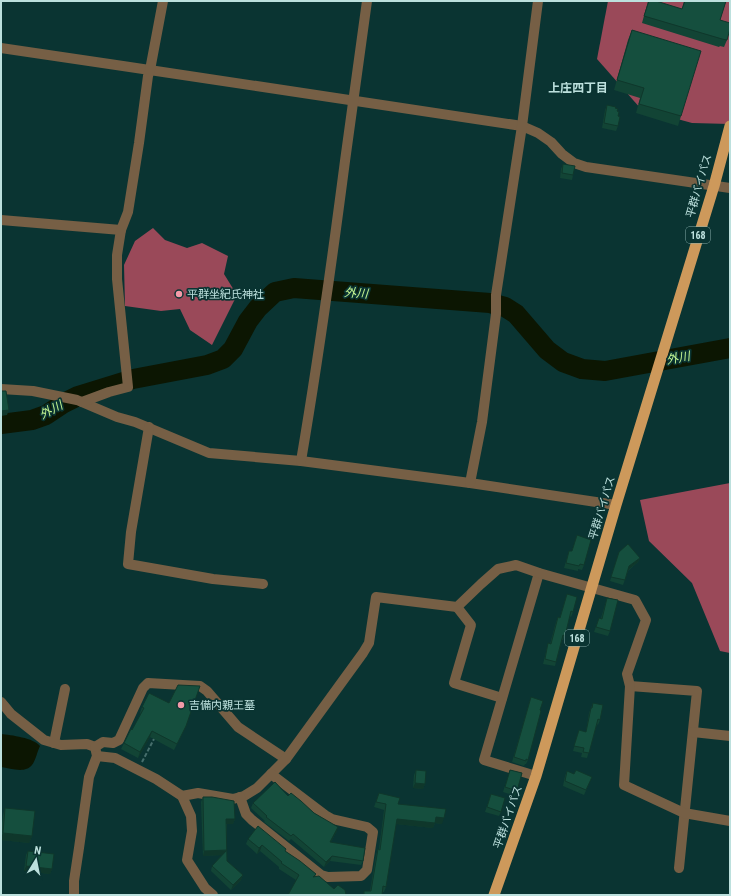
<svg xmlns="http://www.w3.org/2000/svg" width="731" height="896" font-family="'Roboto Condensed','Noto Sans JP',sans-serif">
  <rect width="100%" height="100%" fill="#0a3432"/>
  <g fill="#9a4959">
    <polygon points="608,1 730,1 730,124 692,123 641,109 597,59"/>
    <polygon points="153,228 165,240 187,248 202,243 228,256 224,274 237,295 212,345 190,330 180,309 161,311 125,306 124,265 135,241"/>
    <polygon points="730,483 730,653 720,651 692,583 649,541 640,500"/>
  </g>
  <path fill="#0c1602" d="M1 734C11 735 34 738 40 746 37 752 36 760 32 765 25 774 10 768 1 767Z"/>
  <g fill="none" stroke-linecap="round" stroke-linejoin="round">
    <polyline stroke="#0c1602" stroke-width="20" points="1,424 32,420 46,415 64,403 78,396 133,379 207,365 223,359 233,349 248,321 258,308 275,292 294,288 490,303 505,307 516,314 547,350 563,362 582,369 605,371 730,348"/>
    <polyline stroke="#466e6c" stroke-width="2" stroke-dasharray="4 2" stroke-linecap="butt" points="142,762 155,737"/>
    <g stroke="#765f45" stroke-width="10">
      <path d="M1 48C175 73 349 101 522 126L538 133 551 142 562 154 574 163 586 167 730 188"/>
      <polyline points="1,220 121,230"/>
      <polyline points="1,389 33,391 77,400 117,417 135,422 209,453 301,461 470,483 616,505"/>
      <polyline points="82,402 109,392 128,387 117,279 117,255 121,230 128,212 139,143 148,76 150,70 163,1"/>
      <polyline points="149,427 131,532 128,564 213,579 263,584"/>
      <path d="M301 461C318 361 332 261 345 161 352 107 360 54 367 1"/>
      <polyline points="470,483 482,422 496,314 496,295 522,126 538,1"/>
      <polyline points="457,607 471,625 454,683 502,698"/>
      <polyline points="630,686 697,691 679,868"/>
      <polyline points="1,702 11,714 44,740 61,745 87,744 95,747 97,756 89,777 79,848 74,881 74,895"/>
      <polyline points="693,732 730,736"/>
      <polyline points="54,743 65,689"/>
      <polyline points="95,747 103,742 113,743 119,740 143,688 148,683 200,686 207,691 238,727 286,759"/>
      <polyline points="97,756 115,758 156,779 182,796 191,816 192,831 187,860 205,888 213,895"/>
      <polyline points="536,776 484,760 539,573"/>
      <polyline points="182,796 198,793 233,799 244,796 257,788 286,759 363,653 369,643 376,597 457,607 481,584 498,569 516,565 539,573 635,600 646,620 627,674 630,686 624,785 684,813 730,821"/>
      <polyline points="240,797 246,814 252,820 321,875 328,877 361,876 367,870 373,832 367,827 332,819 325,815 271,774"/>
    </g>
    <polyline stroke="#cd995b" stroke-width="11" points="494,895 536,776 616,505 714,186 730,126"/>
  </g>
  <g fill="#124435">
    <polygon points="648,1 682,9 684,1 726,1 720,20 727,40 724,47 720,46 719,47 642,23"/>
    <polygon points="632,30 681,116 678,126 636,113 640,98 614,90 628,40"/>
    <polygon points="607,105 615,108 617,111 618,116 618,126 616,131 602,128 605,110"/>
    <polygon points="563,164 573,175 572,180 560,178 561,169"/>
    <polygon points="577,535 584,565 582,570 578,569 578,571 564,568 569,551 572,551"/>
    <polygon points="619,552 640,558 638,562 628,571 623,585 610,581"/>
    <polygon points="567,594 573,612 571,617 570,616 563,640 562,640 556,662 555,666 543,664 547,648 548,643 550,644 556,622 558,617 560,617"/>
    <polygon points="607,598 610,631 608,636 594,632 599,618 601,618"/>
    <polygon points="531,697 528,760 526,764 525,764 524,766 512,762"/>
    <polygon points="593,703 600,720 598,725 597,724 587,758 581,757 582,753 573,751 579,730 586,732 589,713"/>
    <polygon points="142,707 183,732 174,750 150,737 138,758 121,749 124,743 132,730 141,714 140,713"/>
    <polygon points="416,770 425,784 423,789 413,788 414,775"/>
    <polygon points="510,770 522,773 515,796 503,792"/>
    <polygon points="567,771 574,774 592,777 584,795 563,786 565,776"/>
    <polygon points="379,793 398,804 442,824 435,823 433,828 396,824 386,887 384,892 382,892 382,895 363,895 364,891 370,891 376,855 378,849 379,849 384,810 374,807"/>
    <polygon points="491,794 501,812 499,816 485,812"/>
    <polygon points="288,796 314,813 337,831 331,842 363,861 361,865 330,861 324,867 291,839 289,841 264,822 265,821 251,808 253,803"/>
    <polygon points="203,797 235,819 233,824 227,824 227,861 243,875 241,880 231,890 211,871 212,866 222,855 203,856 201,802"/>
    <polygon points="5,808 32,836 29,843 1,840 1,831 3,815"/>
    <polygon points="248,839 285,851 316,874 315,877 334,889 346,895 296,880 279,869 279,867 260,851 257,854 246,844"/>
    <polygon points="28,851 52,869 50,874 24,871 26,855"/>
  </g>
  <g fill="#0f372b">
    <polygon points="9,410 7,415 1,416 1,411"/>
    <polygon points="640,558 638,562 627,571 629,566"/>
    <polygon points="152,731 150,737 138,758 140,752"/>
    <polygon points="415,783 425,784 423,789 413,788"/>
    <polygon points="436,817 444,818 442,824 434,823"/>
    <polygon points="226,819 235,819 233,824 225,824"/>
    <polygon points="397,819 435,823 433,828 395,824"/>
    <polygon points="338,827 337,831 328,847 330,842"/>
    <polygon points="3,833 32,836 29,843 1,840 1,838"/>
    <polygon points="262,845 260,851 257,854 259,848"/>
    <polygon points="227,850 225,855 203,856 204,851"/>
    <polygon points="332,856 330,861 324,867 326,862"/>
    <polygon points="26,866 52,869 50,874 24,871"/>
    <polygon points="243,875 241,880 231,890 233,885"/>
  </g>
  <g fill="#154f3e" stroke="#0f372b">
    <polygon points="649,1 656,1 682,9 685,1 726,1 720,20 730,23 730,29 727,40 722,39 644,16"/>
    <polygon points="632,30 701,51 681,116 639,104 644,88 617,80"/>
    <polygon points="607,105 616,107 615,108 618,109 617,111 619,112 618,116 620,117 618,126 604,123"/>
    <polygon points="563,164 575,166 573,175 562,173"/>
    <polygon points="1,391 6,391 9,410 1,411"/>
    <polygon points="577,535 591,540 584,565 580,564 579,566 566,563 569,551 572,551"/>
    <polygon points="628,544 640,558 629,566 625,580 611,577 619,552"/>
    <polygon points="567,594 577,597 573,612 571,611 565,636 563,635 556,662 545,659 548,643 551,644 558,617 560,618"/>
    <polygon points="607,598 618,600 610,631 596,627 599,618 602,619"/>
    <polygon points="178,685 200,686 186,726 177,744 152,731 140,752 124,743 131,729 132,730 144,708 142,707 149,693 169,703"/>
    <polygon points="531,697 543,701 540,710 541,711 528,760 526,759 526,761 514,757"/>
    <polygon points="593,703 603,705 600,720 598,719 589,753 583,752 584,748 574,746 579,730 586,732 591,708 592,708"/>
    <polygon points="416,770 426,771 425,784 415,783"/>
    <polygon points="510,770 522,773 517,791 505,787"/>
    <polygon points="576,770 592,777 586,790 565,781 567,771 574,774"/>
    <polygon points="275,782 288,796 291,793 301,801 314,813 338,827 330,842 365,848 363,861 332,856 326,862 293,834 291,836 266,817 267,816 253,803"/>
    <polygon points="379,793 400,798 398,804 446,809 444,818 436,817 435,823 397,819 386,887 383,886 382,895 364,895 364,891 371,891 378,849 380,850 386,804 376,802"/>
    <polygon points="491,794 505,798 501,812 487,807"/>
    <polygon points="203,797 212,797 234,801 235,819 226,819 227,861 243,875 233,885 212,866 227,850 204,851"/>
    <polygon points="5,808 35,811 32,836 3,833"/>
    <polygon points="258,826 286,849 285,851 300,861 316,874 313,877 319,876 334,889 338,885 345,890 346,895 288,895 299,875 281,863 282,862 262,845 259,848 248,839"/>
    <polygon points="28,851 54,854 52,869 26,866"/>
  </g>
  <g fill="#f39aa8" stroke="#0a3432" stroke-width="1.5">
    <circle cx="179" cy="294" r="4"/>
    <circle cx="181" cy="705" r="4"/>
  </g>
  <g text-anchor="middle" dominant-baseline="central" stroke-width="3.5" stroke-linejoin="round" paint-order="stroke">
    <g fill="#0a3432" stroke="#87acaa" stroke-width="1">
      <rect x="686" y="227" width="24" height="16" rx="3"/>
      <rect x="565" y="630" width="24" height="16" rx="3"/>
    </g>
    <g font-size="10" font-weight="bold" fill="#bce0dd">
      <text x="698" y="235">168</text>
      <text x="577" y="638">168</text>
    </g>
    <g font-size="11" fill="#bce0dd" stroke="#0a3432">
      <text transform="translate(699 186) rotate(-74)">平群バイパス</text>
      <text transform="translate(602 508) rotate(-73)">平群バイパス</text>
      <text transform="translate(508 817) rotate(-71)">平群バイパス</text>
    </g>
    <g font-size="11" fill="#bce0dd" stroke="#0a3432" text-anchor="start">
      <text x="187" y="294">平群坐紀氏神社</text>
      <text x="189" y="705">吉備内親王墓</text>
    </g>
    <g font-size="12" font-weight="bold" fill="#bce0dd" stroke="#0a3432">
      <text x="578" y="88">上庄四丁目</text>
    </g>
    <g font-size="12" font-style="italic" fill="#c5f792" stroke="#0a3432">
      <text transform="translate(356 293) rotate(4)">外川</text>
      <text transform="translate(678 358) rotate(-10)">外川</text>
      <text transform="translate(51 410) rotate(-28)">外川</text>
    </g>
  </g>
  <rect width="731" height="896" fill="none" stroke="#bce0dd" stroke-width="4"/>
  <g transform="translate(36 860) rotate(10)" stroke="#0a3432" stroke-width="3" paint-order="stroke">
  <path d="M0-3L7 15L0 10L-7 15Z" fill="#bce0dd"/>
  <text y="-6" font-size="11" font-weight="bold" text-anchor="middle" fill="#bce0dd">N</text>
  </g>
</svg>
